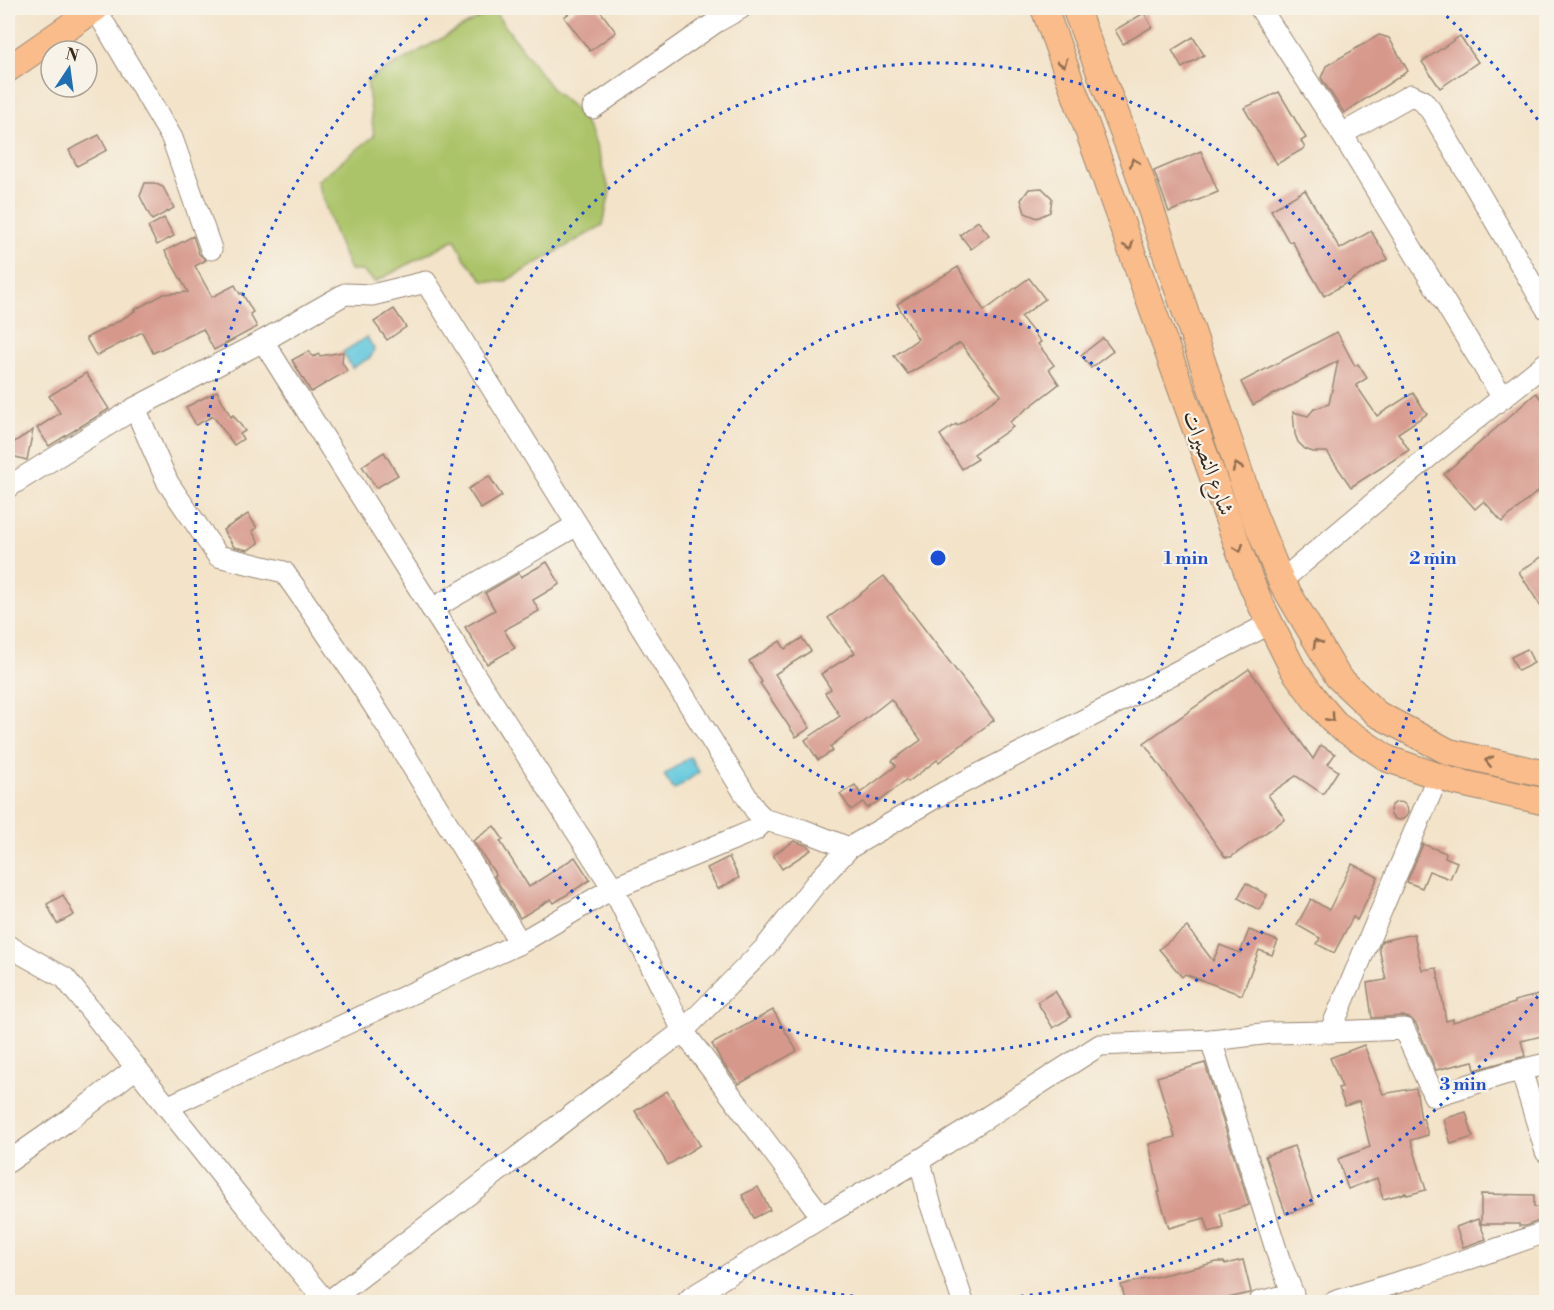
<svg xmlns="http://www.w3.org/2000/svg" width="1554" height="1310" font-family="'Libre Bodoni',Amiri,serif">
  <rect width="100%" height="100%" fill="#f7f3e8"/>
  <filter id="ink" filterUnits="userSpaceOnUse"><feTurbulence type="fractalNoise" baseFrequency=".0167" numOctaves="2"/><feDisplacementMap in="SourceGraphic" scale="12" xChannelSelector="R" yChannelSelector="G"/><feConvolveMatrix kernelMatrix="1 2 1 2 8 2 1 2 1" color-interpolation-filters="sRGB"/></filter>
  <filter id="wash" filterUnits="userSpaceOnUse"><feTurbulence type="fractalNoise" baseFrequency=".008" numOctaves="4" result="noise"/><feDisplacementMap in="SourceGraphic" scale="24" xChannelSelector="R" yChannelSelector="G"/><feGaussianBlur stdDeviation="1.35" result="paint"/><feColorMatrix in="noise" values="0 0 0 0 0 0 0 0 0 0 0 0 0 0 0 0 0 1.4 0 .05"/><feComposite in="paint" operator="in"/></filter>
  <g filter="url(#wash)">
    <rect width="100%" height="100%" fill="#f3e3c9"/>
    <polygon fill="#acc469" stroke="#747744" stroke-width="1.5" points="493,10 553,90 574,108 589,128 610,191 603,225 504,282 484,281 465,259 455,239 375,282 362,271 350,270 336,237 317,181 374,136 367,80"/>
    <g fill="#61c8de" stroke="#4e797e" stroke-width="1.5">
      <polygon points="367,337 374,349 371,357 352,368 343,352"/>
      <polygon points="690,757 699,772 674,790 664,775"/>
    </g>
    <g id="blocks">
      <g fill="#d7988c">
        <polygon points="577,8 598,8 616,32 590,51 564,17"/>
        <polygon points="1144,13 1152,27 1123,44 1115,30"/>
        <polygon points="1379,35 1389,38 1408,71 1344,113 1321,78 1326,66"/>
        <polygon points="1460,36 1478,62 1440,88 1422,62"/>
        <polygon points="1193,37 1204,55 1182,68 1172,50"/>
        <polygon points="1279,92 1306,138 1301,141 1305,148 1277,164 1244,108"/>
        <polygon points="99,135 107,150 77,166 69,150"/>
        <polygon points="1201,151 1218,192 1169,212 1154,171"/>
        <polygon points="145,183 154,183 163,187 174,208 152,220 140,196"/>
        <polygon points="1042,188 1052,198 1050,212 1037,218 1025,213 1021,200 1029,189"/>
        <polygon points="1305,190 1340,249 1371,231 1388,259 1324,296 1292,241 1289,242 1271,210"/>
        <polygon points="164,218 174,236 157,245 148,227"/>
        <polygon points="978,221 989,235 971,249 960,235"/>
        <polygon points="193,236 199,254 206,260 195,266 212,297 235,285 240,294 242,293 253,312 250,314 257,327 214,350 203,329 153,353 142,332 96,356 86,338 117,322 135,311 134,310 164,294 188,292 165,251"/>
        <polygon points="958,267 984,311 1029,278 1045,299 1021,317 1041,342 1038,344 1054,365 1049,369 1059,384 1010,422 1013,427 974,454 978,459 962,469 940,435 956,424 957,426 1001,395 960,343 908,374 894,356 918,339 897,304"/>
        <polygon points="394,309 406,327 387,340 374,322"/>
        <polygon points="1337,332 1355,366 1358,364 1367,378 1356,385 1377,416 1413,393 1427,414 1398,433 1409,450 1351,487 1327,452 1313,452 1305,449 1298,442 1295,434 1293,412 1308,416 1314,409 1329,404 1338,361 1253,405 1241,382"/>
        <polygon points="1103,338 1113,351 1091,368 1081,355"/>
        <polygon points="309,351 313,357 319,354 320,356 343,352 342,362 347,371 311,392 292,360"/>
        <polygon points="86,373 109,409 49,446 37,428 60,413 49,396"/>
        <polygon points="217,391 231,417 233,415 245,431 240,434 243,439 234,445 213,416 196,425 186,407"/>
        <polygon points="1536,393 1546,405 1546,501 1538,491 1502,522 1484,501 1475,509 1444,474"/>
        <polygon points="33,430 27,460 8,455 8,446"/>
        <polygon points="384,452 398,475 376,488 362,466"/>
        <polygon points="489,476 502,496 481,509 468,489"/>
        <polygon points="248,514 257,528 252,531 259,543 248,550 234,547 223,530"/>
        <polygon points="1546,554 1546,615 1519,572"/>
        <polygon points="547,562 560,584 533,600 539,611 504,630 515,648 487,664 465,627 495,610 485,593 519,573 521,577"/>
        <polygon points="884,576 994,720 939,762 937,760 908,782 906,780 881,800 867,808 863,802 851,810 840,794 855,785 860,793 896,766 892,761 921,740 891,699 830,747 833,751 818,760 805,740 840,716 825,693 831,689 821,674 855,653 828,618"/>
        <polygon points="802,638 811,651 775,674 810,728 796,737 760,683 762,682 749,661 780,641 785,649"/>
        <polygon points="1527,649 1534,663 1518,671 1511,657"/>
        <polygon points="1249,669 1313,759 1321,745 1335,754 1328,764 1338,771 1323,794 1296,776 1268,795 1285,819 1231,857 1225,857 1144,743"/>
        <circle cx="1399" cy="811" r="9"/>
        <polygon points="494,826 503,839 500,841 529,887 575,857 590,880 554,903 551,899 520,918 494,876 496,875 473,841"/>
        <polygon points="794,841 808,846 811,850 782,869 773,855"/>
        <polygon points="1423,844 1446,853 1445,857 1457,862 1450,879 1429,871 1422,888 1407,882"/>
        <polygon points="729,857 739,878 718,889 707,868"/>
        <polygon points="1352,864 1378,877 1357,920 1353,917 1334,953 1317,944 1320,938 1297,925 1311,899 1329,910"/>
        <polygon points="1246,883 1267,895 1259,910 1238,898"/>
        <polygon points="63,895 74,915 57,924 47,904"/>
        <polygon points="1187,927 1213,961 1220,945 1240,953 1249,930 1278,941 1272,955 1259,950 1242,995 1185,974 1182,977 1159,949"/>
        <polygon points="1414,934 1422,970 1437,968 1446,1021 1453,1019 1453,1022 1515,1003 1514,1001 1546,993 1546,1035 1521,1041 1525,1056 1475,1070 1473,1061 1436,1070 1416,1024 1411,1019 1403,1016 1372,1018 1367,983 1386,980 1379,948 1382,941"/>
        <polygon points="1055,991 1071,1017 1053,1028 1037,1002"/>
        <polygon points="773,1010 797,1051 739,1084 722,1062 712,1044"/>
        <polygon points="1364,1045 1383,1094 1416,1088 1421,1119 1423,1118 1428,1135 1411,1140 1426,1190 1407,1195 1406,1193 1383,1199 1377,1178 1348,1189 1338,1159 1370,1147 1359,1101 1345,1106 1338,1088 1342,1087 1330,1058"/>
        <polygon points="1205,1063 1249,1205 1220,1214 1224,1228 1209,1232 1205,1218 1169,1228 1158,1192 1160,1192 1149,1144 1175,1137 1157,1077"/>
        <polygon points="667,1091 700,1145 668,1165 635,1111"/>
        <polygon points="1466,1112 1473,1137 1451,1144 1444,1119"/>
        <polygon points="1294,1146 1314,1204 1286,1214 1265,1156"/>
        <polygon points="758,1187 770,1210 754,1218 742,1195"/>
        <polygon points="1481,1194 1534,1195 1534,1207 1539,1207 1539,1221 1525,1226 1519,1226 1519,1224 1481,1224"/>
        <polygon points="1478,1219 1486,1239 1463,1247 1456,1227"/>
        <polygon points="1243,1260 1251,1292 1250,1293 1211,1302 1190,1302 1189,1298 1171,1302 1126,1302 1121,1285 1217,1262 1224,1262 1225,1264"/>
      </g>
    </g>
  </g>
  <g filter="url(#ink)">
    <use href="#blocks" fill-opacity="0" stroke="#978674" stroke-width="1.5"/>
    <g fill="none" stroke-linecap="round" stroke-linejoin="round">
      <g stroke="#978674" stroke-width="23">
        <g id="minor">
          <polyline points="95,8 172,138 211,249"/>
          <polyline points="1260,8 1342,134 1503,398"/>
          <polyline points="593,108 716,22 741,8"/>
          <polyline points="1342,134 1411,95 1422,100 1431,111 1546,308"/>
          <polyline points="263,341 432,609 613,888 683,1031 822,1217"/>
          <path d="M135 408 168 483 218 556 284 572C369 691 444 818 520 943"/>
          <polyline points="8,487 135,408 263,341 345,294 372,295 426,282 755,810 765,820 803,830 849,848"/>
          <polyline points="1281,581 1432,454 1546,363"/>
          <polyline points="432,609 577,525"/>
          <polyline points="8,946 65,978 246,1206 326,1302"/>
          <polyline points="1330,1032 1438,776"/>
          <polyline points="1211,1040 1279,1259 1293,1294 1259,1302"/>
          <polyline points="1521,1070 1546,1152"/>
          <polyline points="167,1107 520,943 613,888 736,838 755,830 765,820"/>
          <polyline points="920,1160 929,1199 963,1302"/>
          <polyline points="8,1162 74,1116 136,1068"/>
          <polyline points="328,1302 585,1105 683,1031 764,949 816,883 849,848 943,793 1271,623"/>
          <polyline points="687,1302 692,1297 822,1217 920,1160 1100,1045 1211,1040 1271,1033 1330,1032 1404,1029 1434,1096 1504,1074 1546,1064"/>
          <polyline points="1334,1302 1425,1274 1546,1232"/>
        </g>
      </g>
      <g stroke="#978674" stroke-width="28">
        <g id="major">
          <polyline points="1044,8 1250,580 1261,605 1293,669 1317,702 1336,724 1388,759 1452,781 1546,802"/>
          <polyline points="1075,8 1138,171 1254,515 1281,581 1338,677 1377,714 1449,752 1546,774"/>
          <polyline points="8,69 96,8"/>
        </g>
      </g>
      <use href="#minor" stroke="#fff" stroke-width="21"/>
      <use href="#major" stroke="#f9bc8a" stroke-width="26"/>
    </g>
    <defs><path id="oneway-chevron" d="M-2-3.5L2.5 0L-2 3.5" fill="none" stroke-width="1.6" stroke-linecap="round" stroke-linejoin="round" transform="scale(1.5)"/></defs>
    <g stroke="#906c4f">
      <use href="#oneway-chevron" transform="translate(1063 63) rotate(71)"/>
      <use href="#oneway-chevron" transform="translate(1134 162) rotate(-111)"/>
      <use href="#oneway-chevron" transform="translate(1129 246) rotate(70)"/>
      <use href="#oneway-chevron" transform="translate(1237 467) rotate(-109)"/>
      <use href="#oneway-chevron" transform="translate(1239 548) rotate(70)"/>
      <use href="#oneway-chevron" transform="translate(1317 643) rotate(-121)"/>
      <use href="#oneway-chevron" transform="translate(1331 718) rotate(48)"/>
      <use href="#oneway-chevron" transform="translate(1489 761) rotate(-167)"/>
    </g>
  </g>
  <g fill="none" stroke="#1d4ed8" stroke-width="3" stroke-dasharray="3 6">
    <circle cx="938" cy="558" r="248"/>
    <circle cx="938" cy="558" r="495"/>
    <path d="M1543 989A743 743 0 1 1 436 10M1440 10A743 743 0 0 1 1543 127"/>
  </g>
  <g text-anchor="middle" dominant-baseline="central" stroke-width="4.5" stroke-linejoin="round" paint-order="stroke">
    <g font-size="22" fill="#3b2a1e" stroke="#f7f3e8">
      <text transform="translate(1208 463) rotate(70)">شارع النصيرات</text>
    </g>
  </g>
  <circle cx="938" cy="558" r="9" fill="#1d4ed8" stroke="#f7f3e8" stroke-width="3"/>
  <g font-size="18" text-anchor="middle" font-weight="bold" fill="#1d4ed8" stroke="#f7f3e8" stroke-width="4.5" stroke-linejoin="round" paint-order="stroke">
    <text x="1186" y="564">1 min</text>
    <text x="1433" y="564">2 min</text>
    <text x="1463" y="1090">3 min</text>
  </g>
  <rect width="1554" height="1310" fill="none" stroke="#f7f3e8" stroke-width="30"/>
  <g transform="translate(69 69) rotate(13)"><circle r="28" fill="#f7f3e8" stroke="#aca397" stroke-width="1.5"/>
  <path d="M0-4.5L10 22L0 15L-10 22Z" fill="#1f6fb2"/>
  <text y="-9" font-size="16" font-weight="bold" text-anchor="middle" fill="#3b2a1e">N</text>
  </g>
</svg>
